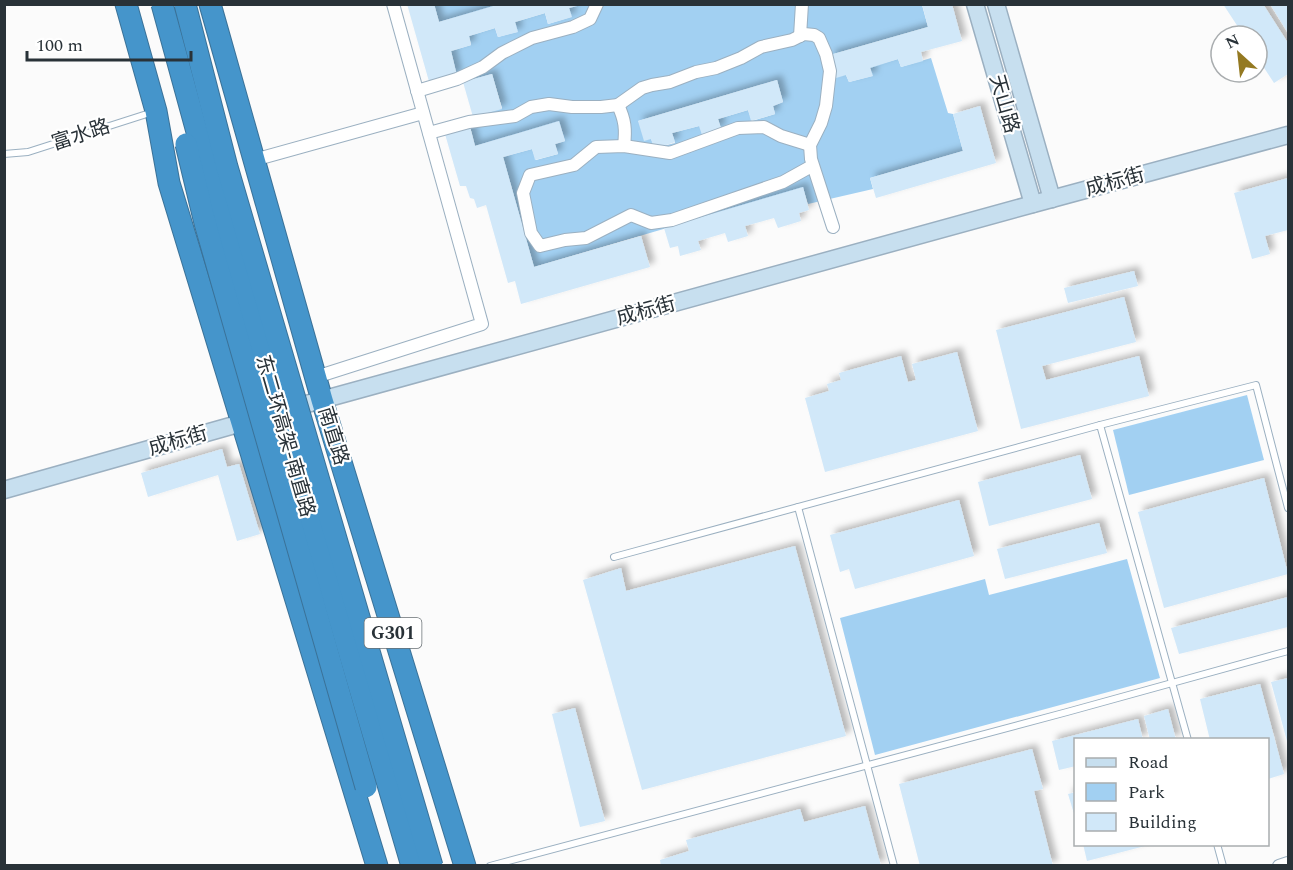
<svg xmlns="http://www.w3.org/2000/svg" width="1293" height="870" font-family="Spectral,'Noto Sans SC',serif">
  <defs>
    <filter id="shadow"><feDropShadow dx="5" dy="-5" stdDeviation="3" flood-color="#0004"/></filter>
  </defs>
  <rect width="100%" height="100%" fill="#fbfbfb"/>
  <g fill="#a2d0f2" fill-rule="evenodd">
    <polygon points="434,4 500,5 439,22"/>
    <path d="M579 5H922L928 27 830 55 846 75 849 82 872 76 870 67 898 59 901 67 931 58 948 113 953 114 963 151 870 178 873 189 808 204 803 188 534 267 503 157 532 149 536 160 558 154 555 144 565 141 559 122 475 146 468 118 502 108 492 74 463 82 457 76 451 51 471 45 469 36 495 28 498 37 517 32 515 22 545 13 548 24 571 17 569 8ZM777 80 783 102 773 106 775 114 752 121 748 110 718 119 721 128 699 126 672 133 675 143 655 148 651 139 638 121Z"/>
    <polygon points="1247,395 1264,460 1129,495 1113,430"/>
    <polygon points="1127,559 1160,678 875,755 840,618 985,579 989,595"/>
  </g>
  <g fill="#d1e8f9" filter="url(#shadow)">
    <polygon points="407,4 434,4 439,22 500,4 581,5 569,8 572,17 548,24 545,13 515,22 518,32 498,37 495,28 469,36 471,45 451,51 457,76 430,85"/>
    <polygon points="922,4 952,4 962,41 921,52 923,61 901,67 898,59 870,68 873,76 849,82 846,75 836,78 830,55 928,27"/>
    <polygon points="1223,4 1263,4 1288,43 1288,74 1274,83 1257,57 1257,36 1244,36"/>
    <polygon points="1270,4 1288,4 1288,33"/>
    <polygon points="492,74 502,109 473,117 463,82"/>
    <polygon points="777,80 783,102 773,106 775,114 751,121 748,110 718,119 721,129 702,135 699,126 672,133 675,142 654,149 651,139 644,141 638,121"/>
    <polygon points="980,106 996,163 876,198 870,178 963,151 953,114"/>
    <polygon points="559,121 565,141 555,144 558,154 535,160 532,149 503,157 534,267 641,236 650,267 521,304 515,281 508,283 486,205 477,208 474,199 470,198 466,186 460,186 445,134 470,127 475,146"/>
    <polygon points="1288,178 1288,230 1265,236 1270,254 1252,259 1234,193"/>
    <polygon points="803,187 809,210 799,213 801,221 778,228 774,218 745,226 748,236 728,242 725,233 698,241 701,250 680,256 678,246 670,248 664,228"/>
    <polygon points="1134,271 1138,286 1068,303 1064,288"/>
    <polygon points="1124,297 1136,342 1042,366 1046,380 1139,356 1149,396 1021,429 996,330"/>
    <polygon points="957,352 978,431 825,472 805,398 829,391 827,384 841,380 839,373 901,356 908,382 916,380 912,364"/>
    <polygon points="222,449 227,467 239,464 260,534 237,541 218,475 148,497 141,473"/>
    <polygon points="1080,455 1092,499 989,526 978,482"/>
    <polygon points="1264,478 1288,574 1164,608 1138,512"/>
    <polygon points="959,500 974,556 855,589 849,569 840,572 830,535"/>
    <polygon points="1099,523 1107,553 1005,579 997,549"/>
    <polygon points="795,546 846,736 642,790 583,580 621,568 626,591"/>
    <polygon points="1288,597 1288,627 1179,654 1171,628"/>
    <polygon points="1288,678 1288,745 1271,682"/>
    <polygon points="1260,684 1284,774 1268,779 1268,740 1210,740 1200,699"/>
    <polygon points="575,708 605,821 580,827 552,714"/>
    <polygon points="1168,709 1176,740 1150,740 1144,716"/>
    <polygon points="1138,719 1143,740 1076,740 1076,766 1059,770 1052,741"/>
    <polygon points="1032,749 1043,789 1034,791 1053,866 920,866 899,784"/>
    <polygon points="1076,792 1076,817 1075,817 1068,794"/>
    <polygon points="865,806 881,866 661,866 660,860 689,851 686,840 800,809 804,822"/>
    <polygon points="1083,844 1149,844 1149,845 1087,861"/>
  </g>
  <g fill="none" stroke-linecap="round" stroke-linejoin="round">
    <g stroke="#9bb0c1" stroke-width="8">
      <g id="lane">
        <polyline points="4,154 28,152 153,112"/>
        <polyline points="1100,425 1256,385 1288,508"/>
        <polyline points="798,507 894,866"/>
        <polyline points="614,557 1100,425 1188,740"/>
        <polyline points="1217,844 1223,866"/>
        <polyline points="490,866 1067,712 1288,651"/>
      </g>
    </g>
    <g stroke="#9bb0c1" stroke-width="14">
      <g id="street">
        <polyline points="800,36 802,4"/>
        <polyline points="417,91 457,79 483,67 502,53 532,38 573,27 590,19 597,4"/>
        <path d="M618 105C625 120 626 129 624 146"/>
        <polyline points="429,133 469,122 515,116 531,107 549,104 572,107 601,107 618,105 642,88 652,85 670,82 696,72 716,68 741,58 761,47 792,40 804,34 814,35 819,38 826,54 830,71 826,106 821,123 810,145 811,159 833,227"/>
        <polyline points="254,160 423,113"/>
        <polyline points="810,167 783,182 672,220 651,223 631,215 586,238 565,240 540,246 531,233 523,193 530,175 574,165 596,147 624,146 670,153 738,128 764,127 781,136 810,145"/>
        <polyline points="316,377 482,324 393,4"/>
        <polyline points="1279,866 1288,863"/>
      </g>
    </g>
    <g stroke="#9bb0c1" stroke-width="19">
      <g id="secondary">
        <polyline points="975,4 1033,204"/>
        <polyline points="996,4 1052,199"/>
        <polyline points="285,410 1033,204 1288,135"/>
        <polyline points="4,490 252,420"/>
      </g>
    </g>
    <g stroke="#3b7298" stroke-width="23">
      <g id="highway">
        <polyline points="126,4 156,111 169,183 377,866"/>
        <polyline points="210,4 322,400 465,866"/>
      </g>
    </g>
    <use href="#lane" stroke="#fff" stroke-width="6"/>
    <use href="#street" stroke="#fff" stroke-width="12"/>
    <use href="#secondary" stroke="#c7dfef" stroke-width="16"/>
    <use href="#highway" stroke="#4595cb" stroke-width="21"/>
    <g stroke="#3b7298" stroke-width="23" stroke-linecap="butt">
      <g id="highway-bridge">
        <polyline points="162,4 208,172 412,866"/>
        <polyline points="185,4 227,167 432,866"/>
        <polyline points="186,144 205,223 366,787"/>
      </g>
    </g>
    <use href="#highway-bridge" stroke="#4595cb" stroke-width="21"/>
  </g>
  <g text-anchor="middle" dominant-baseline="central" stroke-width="4.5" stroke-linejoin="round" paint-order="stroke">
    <rect fill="#fff" stroke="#697074" stroke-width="1.5" x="364.5" y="618" width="57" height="30" rx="4.5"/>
    <g font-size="18" font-weight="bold" fill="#293238">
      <text x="393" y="633">G301</text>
    </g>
    <g font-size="20" fill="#293238" stroke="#fff">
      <text transform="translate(1004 104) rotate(74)">天山路</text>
      <text transform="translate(81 135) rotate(-18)">富水路</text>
      <text transform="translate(1115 182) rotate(-15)">成标街</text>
      <text transform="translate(646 311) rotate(-15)">成标街</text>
      <text transform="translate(285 436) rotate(74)">东二环高架-南直路</text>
      <text transform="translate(333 436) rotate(73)">南直路</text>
      <text transform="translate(178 441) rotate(-16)">成标街</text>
    </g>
  </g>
  <rect width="1293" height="870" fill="none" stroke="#293238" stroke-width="12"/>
  <rect x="1074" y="738" width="195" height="108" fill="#ffffff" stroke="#a9adaf" stroke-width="1.5"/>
  <rect x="1086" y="758" width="30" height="9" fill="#c7dfef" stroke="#a9adaf" stroke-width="1.5"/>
  <text x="1128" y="768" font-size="18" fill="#293238">Road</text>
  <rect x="1086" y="783" width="30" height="18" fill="#a2d0f2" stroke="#a9adaf" stroke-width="1.5"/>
  <text x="1128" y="798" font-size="18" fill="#293238">Park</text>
  <rect x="1086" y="813" width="30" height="18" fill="#d1e8f9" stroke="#a9adaf" stroke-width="1.5"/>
  <text x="1128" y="828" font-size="18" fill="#293238">Building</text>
  <g transform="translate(1239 54) rotate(333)"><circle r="28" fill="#ffffff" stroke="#a9adaf" stroke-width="1.5"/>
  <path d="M0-4.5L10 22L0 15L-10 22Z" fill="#947921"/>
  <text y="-9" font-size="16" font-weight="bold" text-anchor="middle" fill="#293238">N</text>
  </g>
  <path d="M27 51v9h164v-9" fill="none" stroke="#293238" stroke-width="3"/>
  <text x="36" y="51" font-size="18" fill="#293238" stroke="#ffffff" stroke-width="4.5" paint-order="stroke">100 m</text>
</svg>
